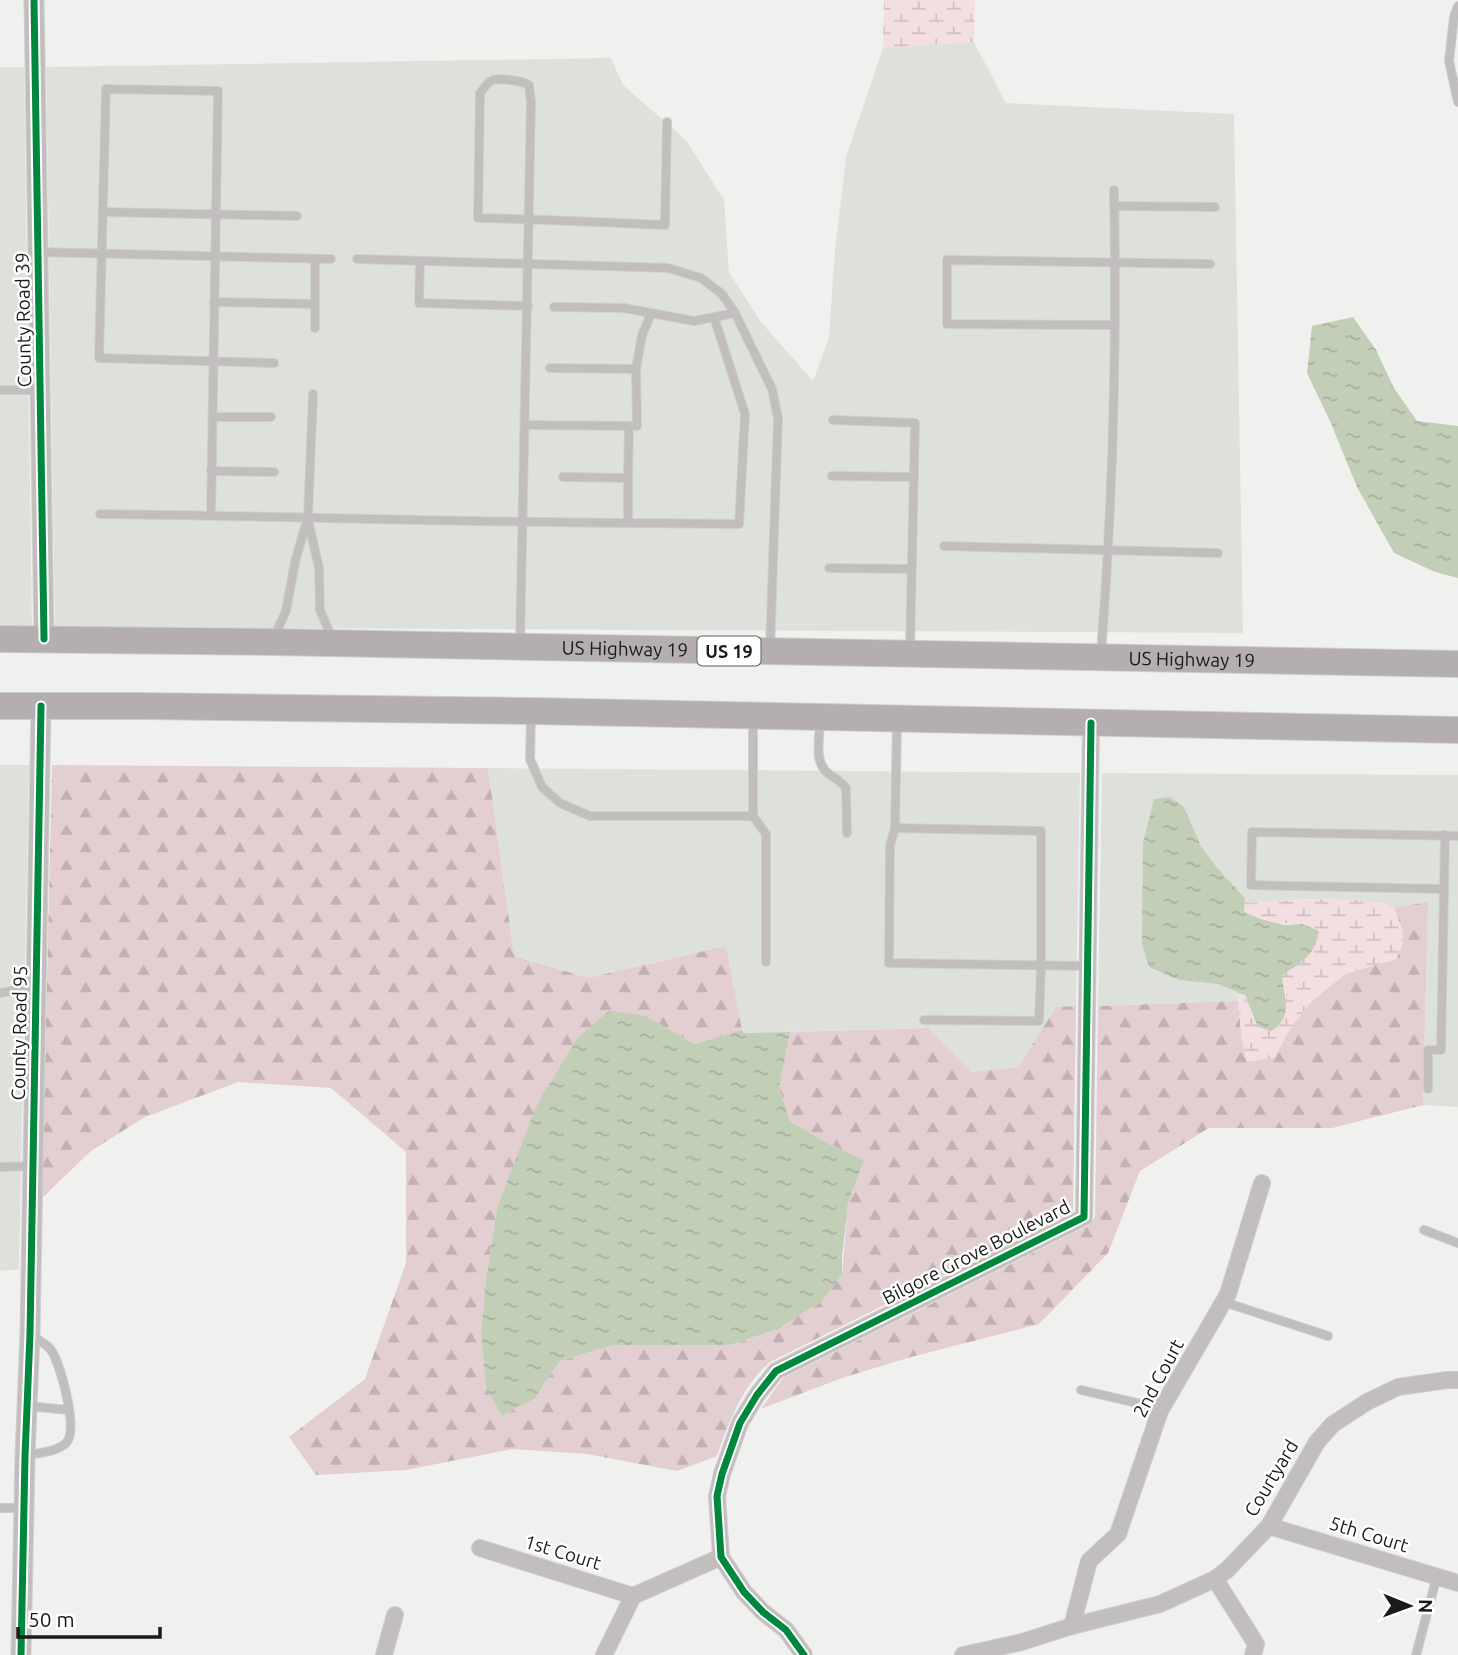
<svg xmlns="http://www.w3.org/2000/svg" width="1458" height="1655" font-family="Ubuntu,sans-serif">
  <defs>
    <pattern id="forest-firs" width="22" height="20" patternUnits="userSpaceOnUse" patternTransform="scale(1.75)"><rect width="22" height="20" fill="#e3ced1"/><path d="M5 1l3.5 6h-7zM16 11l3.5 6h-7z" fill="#c2b0b3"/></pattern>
    <pattern id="wetland-marsh" width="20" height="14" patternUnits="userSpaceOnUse" patternTransform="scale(1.75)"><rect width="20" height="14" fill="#f3dee1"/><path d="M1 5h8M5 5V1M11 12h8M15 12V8" fill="none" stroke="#d0bec0"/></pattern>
    <pattern id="water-ripples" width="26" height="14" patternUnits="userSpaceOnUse" patternTransform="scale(1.75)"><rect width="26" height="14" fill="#c3ceb7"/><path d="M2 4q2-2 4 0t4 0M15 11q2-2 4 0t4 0" fill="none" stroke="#a7b09d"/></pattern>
  </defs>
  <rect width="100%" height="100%" fill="#f0f1ef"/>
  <g fill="#dee1db">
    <polygon points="974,42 1006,103 1234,114 1243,633 55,627 46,67 611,58 623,85 686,140 724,200 729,272 760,321 813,381 829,338 835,250 846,157 883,48"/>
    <polygon points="0,67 24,67 32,627 0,626"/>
    <polygon points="0,765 29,765 19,1269 0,1271"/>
    <polygon points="488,768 1080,773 1076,1006 1056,1007 1018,1067 970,1072 928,1028 742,1033 726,946 588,978 514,956"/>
    <polygon points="1102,773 1458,775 1458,1107 1423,1105 1428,903 1394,908 1381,903 1334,900 1308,899 1250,903 1218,869 1201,846 1184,807 1142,944 1149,967 1179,980 1217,984 1236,991 1238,1001 1098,1006"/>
  </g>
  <g fill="url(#forest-firs)">
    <path d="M52 765 488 768 514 956 588 978 726 946 742 1030 694 1044 646 1016 497 1208 486 1279 481 1334 486 1388 502 1416 534 1399 560 1361 614 1345H730L778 1329 821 1302 842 1275 848 1203 864 1160 827 1143 790 1121 779 1088 790 1032 928 1028 971 1072 1018 1067 1056 1007 1076 1006 1073 1211 770 1362C743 1385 728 1423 717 1456L677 1471 587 1454 512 1449 406 1470 316 1475 289 1437 365 1379 406 1263V1152L331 1088 238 1082 145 1117 91 1151 42 1198Z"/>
    <polygon points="1428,902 1423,1105 1332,1128 1209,1128 1140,1171 1108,1253 1039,1324 911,1357 842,1378 761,1409 783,1378 1089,1225 1095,1217 1098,1006 1238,1001 1242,1040 1274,1058 1291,1027 1313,1000 1345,974 1396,959 1403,943 1402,929 1394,908"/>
  </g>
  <g fill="url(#wetland-marsh)">
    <polygon points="884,0 975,0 974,42 883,48"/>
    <path d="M1245 898 1250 903C1290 901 1357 893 1394 908L1402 929 1403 943 1396 959 1345 974 1313 1000 1291 1027 1274 1058 1247 1062 1242 1040 1237 993 1245 995 1250 1007 1287 999 1282 976 1305 959 1302 924C1280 925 1264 920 1244 912Z"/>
  </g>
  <g fill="url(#water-ripples)">
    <polygon points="1353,317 1376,350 1394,388 1417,421 1458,426 1458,578 1435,572 1394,553 1357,487 1330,421 1307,373 1312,326"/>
    <path d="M1170 797 1184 807 1201 846 1218 869 1245 898 1244 912 1261 919 1285 925 1302 924 1319 931C1315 956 1301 962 1282 976 1284 997 1294 1017 1271 1031L1258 1027 1245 995 1237 993 1236 991 1217 984 1179 980 1149 967 1142 944 1143 843 1154 799Z"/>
    <polygon points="609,1011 646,1016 694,1044 742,1030 743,1033 790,1032 779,1088 790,1121 827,1143 864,1160 848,1203 842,1258 842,1275 821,1302 778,1329 730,1345 614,1345 560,1361 534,1399 502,1416 486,1388 481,1334 486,1279 497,1208 535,1109 577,1038"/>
  </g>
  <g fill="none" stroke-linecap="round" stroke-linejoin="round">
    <g stroke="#cecfcd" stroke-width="10">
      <g id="service">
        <polyline points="1458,6 1454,17 1449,61 1458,102"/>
        <polyline points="1114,206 1215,207"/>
        <polyline points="103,212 297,216"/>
        <polyline points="37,252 331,259"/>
        <polyline points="357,259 668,268 701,278 722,294 735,313 772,389 778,418 770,649"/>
        <polyline points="420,261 419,303 528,306"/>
        <polyline points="214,302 315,304"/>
        <polyline points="554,307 624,308 694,321 735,313"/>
        <polyline points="1115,325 947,324 947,260 1210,264"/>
        <polyline points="315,328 315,259"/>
        <polyline points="550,368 636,369"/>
        <polyline points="0,390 39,390"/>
        <polyline points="212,417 271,417"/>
        <polyline points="833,420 915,423 910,650"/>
        <polyline points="525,425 637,426 636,369 642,335 651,314"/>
        <polyline points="211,471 274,472"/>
        <polyline points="832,476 914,477"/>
        <polyline points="563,477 628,478 629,426"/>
        <path d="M100 514C276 516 452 522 628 523V478"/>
        <path d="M211 515C213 374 215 233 218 91L106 89 99 358 274 363"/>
        <polyline points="308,520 319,568 320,610 333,640"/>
        <polyline points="628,523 739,524 745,414 714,317"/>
        <polyline points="944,546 1218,553"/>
        <polyline points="829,568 912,569"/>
        <polyline points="273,639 286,611 295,562 308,517 313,394"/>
        <path d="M520 643C524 462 528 282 531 102L529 85C523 81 501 78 493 80 487 82 484 89 480 93L478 218C540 219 603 222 665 225L667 122"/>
        <path d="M1101 654C1113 500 1117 344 1114 190"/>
        <polyline points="531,714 530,759 542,787 560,803 590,816 753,816 753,721"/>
        <path d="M820 721C820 737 813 763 829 774 835 779 841 781 846 788L847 833"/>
        <polyline points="897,722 895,828 890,846 889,963 1088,966"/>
        <polyline points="753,816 766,834 766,962"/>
        <polyline points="895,828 1041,831 1041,965 1039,1021 924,1020"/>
        <polyline points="1444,889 1251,885 1252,832 1458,836"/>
        <polyline points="0,993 36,986"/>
        <polyline points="1428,1089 1428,1050 1441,1050 1445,835"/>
        <polyline points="0,1167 32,1166"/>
        <polyline points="1424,1230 1458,1243"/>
        <polyline points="1224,1302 1328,1336"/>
        <polyline points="1081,1390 1137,1403 1160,1411"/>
        <polyline points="27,1406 69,1410"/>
        <path d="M25 1456C37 1453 57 1452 66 1443 79 1430 61 1369 53 1353 49 1345 40 1341 32 1336"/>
        <polyline points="0,1508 24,1508"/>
        <polyline points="1416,1655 1437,1576"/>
      </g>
    </g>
    <g stroke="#cecfcd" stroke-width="18">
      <g id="minor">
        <polyline points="1269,1526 1458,1583"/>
        <polyline points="480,1548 633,1596"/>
        <polyline points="1215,1579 1256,1644 1253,1655"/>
        <polyline points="1072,1626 1089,1561 1118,1534 1160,1411 1228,1294 1262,1183"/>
        <polyline points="384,1655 395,1615"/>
        <polyline points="604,1655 633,1596 721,1557"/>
        <polyline points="804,1655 786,1630 763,1612 744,1592 721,1557 717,1496 722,1474 740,1423 757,1395 776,1371 1084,1217 1091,723"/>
        <polyline points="963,1655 1022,1642 1072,1626 1160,1604 1215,1579 1227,1570 1269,1526 1317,1442 1333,1424 1367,1402 1398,1387 1447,1380 1458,1380"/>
      </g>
    </g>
    <g stroke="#cecfcd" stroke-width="21">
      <g id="tertiary">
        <polyline points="34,0 44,639"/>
        <polyline points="21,1655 25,1456 30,1334 41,706"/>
      </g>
    </g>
    <g stroke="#cecfcd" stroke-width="28">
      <g id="trunk">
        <path id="s1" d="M0 639 272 642 1458 664"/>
        <polyline points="0,706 143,706 531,711 1458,730"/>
      </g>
    </g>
    <use href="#service" stroke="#c2bebe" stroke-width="8"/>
    <use href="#minor" stroke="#c2bebe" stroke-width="16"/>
    <use href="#tertiary" stroke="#c2bebe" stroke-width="19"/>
    <use href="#trunk" stroke="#b5aeb0" stroke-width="26"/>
    <g stroke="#fff" stroke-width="11">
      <g id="cycleway">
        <polyline points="34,0 44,639"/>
        <polyline points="21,1655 25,1456 30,1334 41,706"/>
        <polyline points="804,1655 786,1630 763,1612 744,1592 721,1557 717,1496 722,1474 740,1423 757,1395 776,1371 1084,1217 1091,723"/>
      </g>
    </g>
    <use href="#cycleway" stroke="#00873e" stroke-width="7"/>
  </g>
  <g text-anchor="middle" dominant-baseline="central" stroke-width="5" stroke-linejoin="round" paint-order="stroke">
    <rect fill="#fff" stroke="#5f5f5e" stroke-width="2" x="697.5" y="636.5" width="63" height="29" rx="5"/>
    <g font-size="18" font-weight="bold" fill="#1a1b19">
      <text x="729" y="651">US 19</text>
    </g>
    <g font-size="19" fill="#1a1b19" stroke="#fff">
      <text transform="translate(23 320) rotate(-91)">County Road 39</text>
      <text stroke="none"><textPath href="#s1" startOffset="625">US Highway 19</textPath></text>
      <text stroke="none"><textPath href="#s1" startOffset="1192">US Highway 19</textPath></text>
      <text transform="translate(19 1033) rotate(-89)">County Road 95</text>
      <text transform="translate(976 1252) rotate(-27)">Bilgore Grove Boulevard</text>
      <text transform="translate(1158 1378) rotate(-62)">2nd Court</text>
      <text transform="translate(1271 1478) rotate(-59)">Courtyard</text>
      <text transform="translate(1369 1534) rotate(17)">5th Court</text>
      <text transform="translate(563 1552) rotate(17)">1st Court</text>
    </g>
  </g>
  <g transform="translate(1409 1606) rotate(91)" stroke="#ffffff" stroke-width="5" paint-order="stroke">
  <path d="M0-5L12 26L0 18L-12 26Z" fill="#1a1b19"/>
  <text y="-10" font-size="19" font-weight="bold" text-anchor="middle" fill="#1a1b19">N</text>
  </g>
  <path d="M18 1627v10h142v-10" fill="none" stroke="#1a1b19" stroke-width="3.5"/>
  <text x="28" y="1627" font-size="21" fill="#1a1b19" stroke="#ffffff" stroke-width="5" paint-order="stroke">50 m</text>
</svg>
